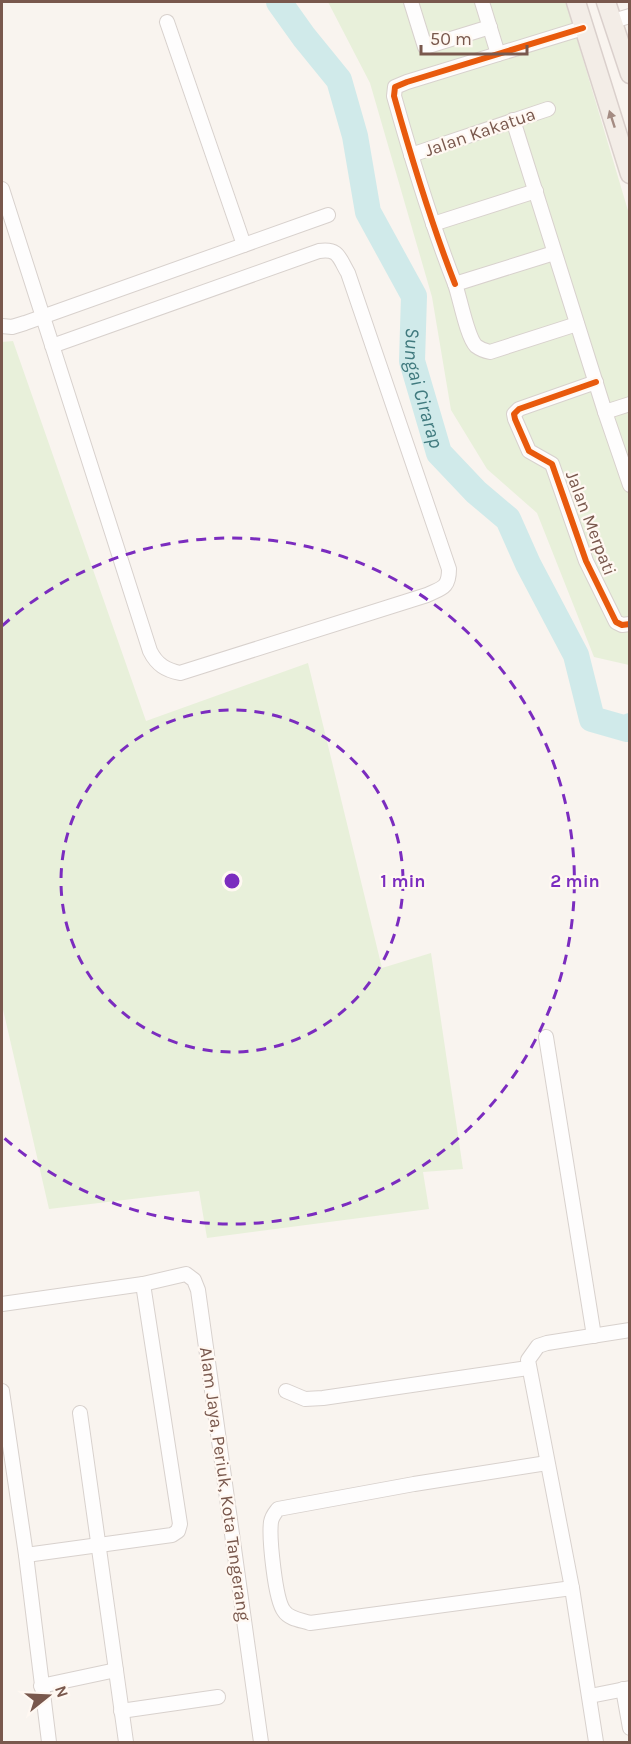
<svg xmlns="http://www.w3.org/2000/svg" width="631" height="1744" font-family="Karla,sans-serif">
  <rect width="100%" height="100%" fill="#f9f4ef"/>
  <g fill="#e8f0da">
    <polygon points="328,2 566,2 629,214 629,665 594,657 537,513 487,469 451,410 432,297 370,83"/>
    <polygon points="13,341 146,721 308,663 382,968 431,953 463,1169 423,1172 429,1209 207,1238 199,1191 49,1209 2,1005 2,342"/>
  </g>
  <g fill="none" stroke-linecap="round" stroke-linejoin="round">
    <path stroke="#d0eaea" stroke-width="26" id="s1" d="M279 2 304 37 339 80 355 136 368 212 414 296 412 361 439 453 476 492 508 519 528 564 576 655 592 719 627 729 630 726"/>
    <g stroke="#d8d1cd" stroke-width="16">
      <g id="minor">
        <polyline points="411,2 425,47 490,27"/>
        <polyline points="482,2 498,54"/>
        <polyline points="613,21 630,16"/>
        <polyline points="167,22 244,245"/>
        <polyline points="513,120 605,412 630,404"/>
        <polyline points="411,155 548,109"/>
        <path d="M2 189 150 651C157 665 166 670 180 673L427 595C442 588 449 588 449 569L348 273C339 258 339 248 319 251L52 346"/>
        <polyline points="433,224 536,191"/>
        <path d="M554 253 455 284C460 298 467 337 476 346 480 349 485 351 490 352L577 324"/>
        <path d="M455 284C431 223 412 160 394 96L395 87 407 82 583 28"/>
        <polyline points="2,326 12,327 25,323 328,215"/>
        <polyline points="596,382 519,409 514,414 515,419 529,451 552,464 586,561 616,622 622,625 630,624"/>
        <polyline points="605,412 630,485"/>
        <polyline points="546,1037 594,1336"/>
        <polyline points="143,1284 186,1274 194,1280 198,1290 261,1742"/>
        <polyline points="2,1304 143,1284 180,1524 178,1531 172,1535 26,1555"/>
        <polyline points="2,1391 26,1555 49,1742"/>
        <polyline points="286,1391 305,1399 323,1398 528,1368"/>
        <polyline points="80,1413 126,1742"/>
        <path d="M547 1463 414 1484 278 1509C275 1513 272 1516 271 1522 269 1537 275 1600 284 1611 289 1619 301 1620 310 1623L572 1588"/>
        <polyline points="41,1686 116,1670"/>
        <polyline points="623,1689 630,1728"/>
        <polyline points="590,1696 630,1688"/>
        <polyline points="121,1711 218,1697"/>
        <polyline points="596,1742 572,1588 528,1360 538,1346 547,1343 630,1330"/>
      </g>
    </g>
    <g stroke="#dad0cc" stroke-width="21">
      <g id="major">
        <polyline points="576,2 630,174"/>
        <polyline points="606,2 630,74"/>
      </g>
    </g>
    <use href="#minor" stroke="#fefdfd" stroke-width="14"/>
    <use href="#major" stroke="#f3ede7" stroke-width="18"/>
    <g stroke="#fff8f2" stroke-width="10">
      <g id="cycleway">
        <path d="M455 284C431 223 412 160 394 96L395 87 407 82 583 28"/>
        <polyline points="596,382 519,409 514,414 515,419 529,451 552,464 586,561 616,622 622,625 630,624"/>
      </g>
    </g>
    <use href="#cycleway" stroke="#e8590c" stroke-width="6"/>
  </g>
  <defs><path id="oneway-solid" d="M-6-.8H1V-3.2L6.5 0L1 3.2V.8H-6Z" transform="scale(1.5)"/></defs>
  <use fill="#a48c83" href="#oneway-solid" transform="translate(612 119) rotate(-108)"/>
  <g fill="none" stroke="#7b2cbf" stroke-width="3" stroke-dasharray="10 8">
    <circle cx="232" cy="881" r="171"/>
    <path d="M2 626A343 343 0 1 1 2 1136"/>
  </g>
  <g text-anchor="middle" dominant-baseline="central" stroke-width="4.5" stroke-linejoin="round" paint-order="stroke">
    <g font-size="18" fill="#79584d" stroke="#fff8f2">
      <text transform="translate(480 132) rotate(-19)">Jalan Kakatua</text>
      <text transform="translate(591 523) rotate(69)">Jalan Merpati</text>
      <text transform="translate(225 1484) rotate(82)">Alam Jaya, Periuk, Kota Tangerang</text>
    </g>
    <g font-size="20" font-style="italic" fill="#407a7e" stroke="#fff8f2">
      <text stroke="none"><textPath href="#s1" startOffset="423">Sungai Cirarap</textPath></text>
    </g>
  </g>
  <circle cx="232" cy="881" r="9" fill="#7b2cbf" stroke="#fff8f2" stroke-width="3"/>
  <g font-size="18" text-anchor="middle" font-weight="bold" fill="#7b2cbf" stroke="#fff8f2" stroke-width="4.5" stroke-linejoin="round" paint-order="stroke">
    <text x="403" y="887">1 min</text>
    <text x="575" y="887">2 min</text>
  </g>
  <rect width="631" height="1744" fill="none" stroke="#79584d" stroke-width="6"/>
  <g transform="translate(48 1696) rotate(72)" stroke="#fff8f2" stroke-width="4.5" paint-order="stroke">
  <path d="M0-4.5L10 22L0 15L-10 22Z" fill="#79584d"/>
  <text y="-9" font-size="16" font-weight="bold" text-anchor="middle" fill="#79584d">N</text>
  </g>
  <path d="M421 45v9h106v-9" fill="none" stroke="#79584d" stroke-width="3"/>
  <text x="430" y="45" font-size="18" fill="#79584d" stroke="#fff8f2" stroke-width="4.5" paint-order="stroke">50 m</text>
</svg>
